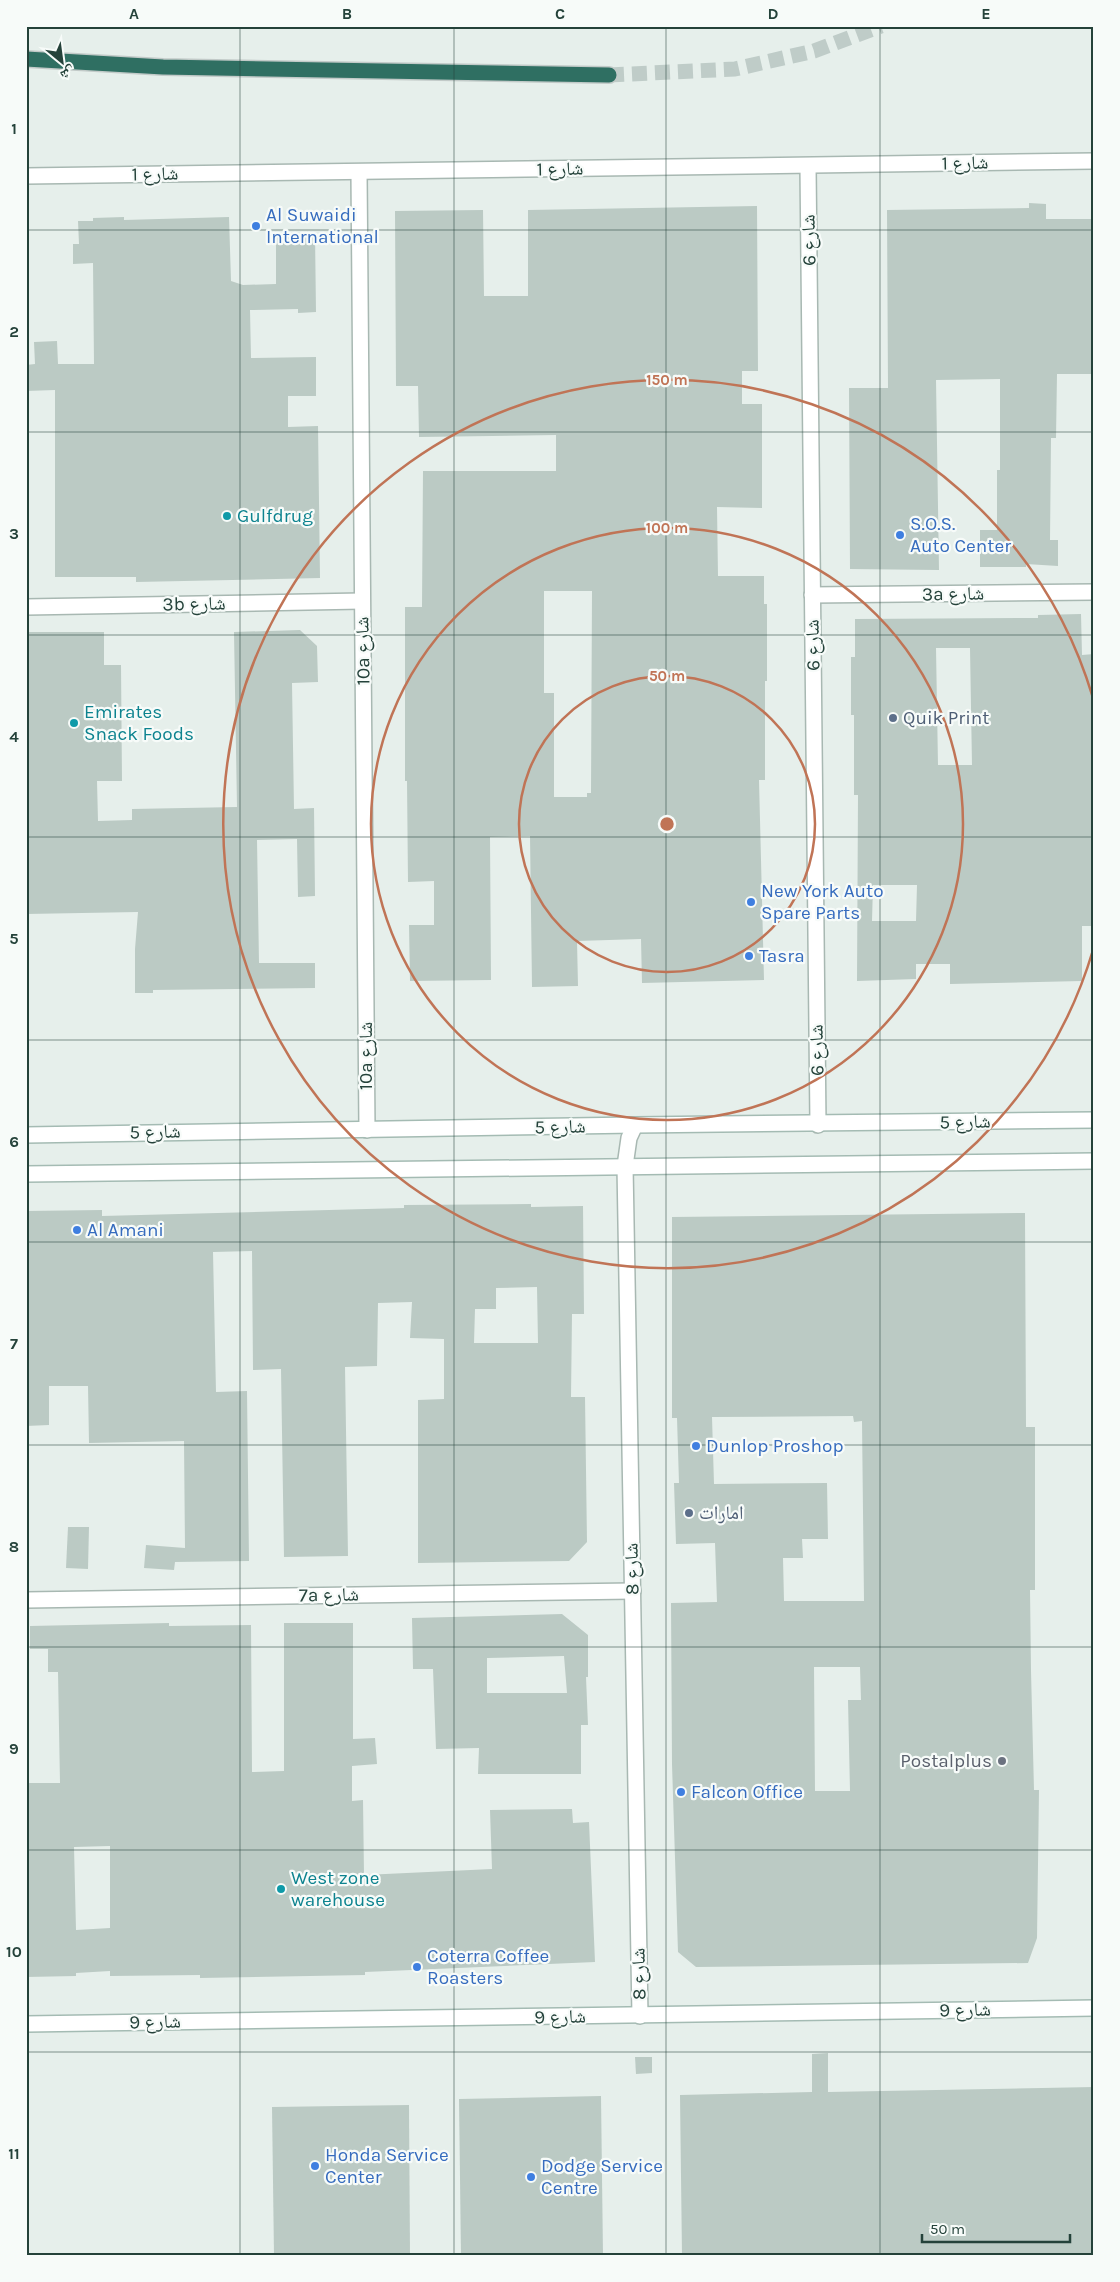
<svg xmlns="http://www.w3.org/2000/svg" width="1120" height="2282" font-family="Karla,'Noto Naskh Arabic',sans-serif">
  <rect width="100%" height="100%" fill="#e6efeb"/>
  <g fill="#bbcac4" fill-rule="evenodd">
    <polygon points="1029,203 1046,204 1046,219 1094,219 1094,374 1057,374 1056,438 1051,438 1050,540 1058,540 1058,566 1026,564 1026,567 980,567 980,530 997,530 997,470 1000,470 1000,379 936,380 939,570 850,569 849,388 888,388 887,210 1029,208"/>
    <path d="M757 206 758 371H742V404H762V508L717 507 718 576H764V604H767V681H765V780H759L764 980 642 983 641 939 577 941 578 986 532 987 530 836 490 837 491 980 410 981 409 925H434V881L408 882 407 781H405V607H422L423 471H556V435L419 437 418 386H396L395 211 483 210 484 296H528V210ZM544 591H592L591 793H587V797H554V693H544Z"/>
    <polygon points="124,217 124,220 229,217 231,281 243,285 276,284 276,235 315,234 316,312 298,313 298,309 250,310 251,358 316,357 316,396 288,396 288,427 318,426 320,578 136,582 136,577 55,577 55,390 26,391 26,365 35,364 34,342 57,341 58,364 94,364 93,263 73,264 73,244 79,244 78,221 93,221 93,218"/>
    <path d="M1081 614 1082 655 1094 654V926H1082V981L950 984V964H916V979L857 981 858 795H854V715H851V657H855V619L1038 618V615ZM936 648H970L972 765H938ZM873 885H917L916 921H872Z"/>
    <polygon points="300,630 317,646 318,682 292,683 294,809 314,808 315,896 298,897 297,839 257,840 259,963 315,963 315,988 153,990 153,993 135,993 135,949 138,912 26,914 26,632 104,632 104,665 121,665 122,781 97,781 98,821 132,820 132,809 237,807 234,632"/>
    <path d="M531 1204V1207L583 1206 584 1314H572L571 1397H585L587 1542 569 1561 418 1563V1400L444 1399V1339L410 1338 412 1302 378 1303 377 1366 345 1367 348 1556 284 1557 281 1369 253 1370 252 1251 213 1252 216 1392 247 1391 249 1561 175 1562 174 1570 144 1568 146 1545 185 1548 184 1441 89 1443 88 1386H49V1425L26 1426V1211L102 1210V1216L404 1208V1205ZM537 1287 538 1343H474L475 1309H496V1288Z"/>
    <path d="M1025 1213 1026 1427H1035V1590H1030L1031 1671 1034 1790H1039L1037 1938 1028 1963 696 1967 678 1952 672 1764 671 1603 717 1602 715 1543 676 1544 674 1483H679L677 1418H672V1217ZM853 1416 854 1422 862 1421 864 1601H784L783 1558H803L802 1539H828L827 1483 714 1484 712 1417ZM814 1667H860L861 1700H848L850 1791H815Z"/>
    <polygon points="68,1527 89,1527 88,1569 66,1568"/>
    <path d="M562 1614 588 1635V1677H586L588 1725H581V1774H478L479 1748 436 1749 433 1669H413L412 1618ZM564 1656 567 1693H487V1658Z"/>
    <path d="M169 1623V1626L251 1625 252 1772 284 1771V1623H353V1739L375 1738 377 1764 352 1766V1801L363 1800 364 1875 492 1869 490 1810 572 1809 573 1823 589 1822 595 1962 365 1972V1975L200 1978V1975L110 1976V1971L76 1973V1976L26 1977V1783H60L58 1672H48V1649H30V1626ZM110 1846V1928L76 1930 74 1847Z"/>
    <polygon points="828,2053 828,2092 1094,2087 1094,2256 682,2256 680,2095 812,2092 812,2054"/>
    <polygon points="635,2057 652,2057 652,2073 636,2074"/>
    <polygon points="601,2096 603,2256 461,2256 459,2099"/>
    <polygon points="409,2105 410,2256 274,2256 272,2107"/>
  </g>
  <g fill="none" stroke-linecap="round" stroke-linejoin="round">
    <polyline stroke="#bfccc8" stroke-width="15" stroke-dasharray="15 8" stroke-linecap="butt" points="609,75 735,69 814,51 881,26"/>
    <g stroke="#a8b8b2" stroke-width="18">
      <g id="street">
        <polyline points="808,166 818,1125"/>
        <polyline points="359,172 367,1130"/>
        <polyline points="26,176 1094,161"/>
        <polyline points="812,595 1094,592"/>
        <polyline points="26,607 362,601"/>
        <polyline points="635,1125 629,1138 625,1166 640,2016"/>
        <polyline points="26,1600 633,1591"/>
      </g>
    </g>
    <g stroke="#a4bbb3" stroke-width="18">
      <g id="secondary">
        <polyline points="26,1135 635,1125 1094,1120"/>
        <polyline points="26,1174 1094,1161"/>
        <polyline points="26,2024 1094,2008"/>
      </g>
    </g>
    <g stroke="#c2cac8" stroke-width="18">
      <polyline id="highway" points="26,59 163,67 609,75"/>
    </g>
    <use href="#street" stroke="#fff" stroke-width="15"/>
    <use href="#secondary" stroke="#fff" stroke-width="15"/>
    <use href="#highway" stroke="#2f6f62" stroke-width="15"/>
  </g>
  <path fill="none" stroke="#24423a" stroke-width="1" stroke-opacity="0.55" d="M240 26V2256M454 26V2256M666 26V2256M880 26V2256M26 230H1094M26 432H1094M26 635H1094M26 837H1094M26 1040H1094M26 1242H1094M26 1445H1094M26 1647H1094M26 1850H1094M26 2052H1094"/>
  <g fill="none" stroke="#c07456" stroke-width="2.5">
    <circle cx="667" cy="824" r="148"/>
    <circle cx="667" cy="824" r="296"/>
    <path d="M1093 950A444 444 0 1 1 1093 698"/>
  </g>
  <g fill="#3f7fe0" stroke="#f7fbf9" stroke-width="2">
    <circle cx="256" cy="226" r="5"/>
    <circle cx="900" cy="535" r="5"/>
    <circle cx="751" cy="902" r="5"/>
    <circle cx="749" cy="956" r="5"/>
    <circle cx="77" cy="1230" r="5"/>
    <circle cx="696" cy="1446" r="5"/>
    <circle cx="681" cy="1792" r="5"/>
    <circle cx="417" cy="1967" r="5"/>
    <circle cx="315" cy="2166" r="5"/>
    <circle cx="531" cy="2177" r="5"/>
  </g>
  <g fill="#0f9aa8" stroke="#f7fbf9" stroke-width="2">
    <circle cx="227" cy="516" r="5"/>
    <circle cx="74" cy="723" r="5"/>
    <circle cx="281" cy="1889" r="5"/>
  </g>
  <g fill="#5c6f8a" stroke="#f7fbf9" stroke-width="2">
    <circle cx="893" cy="718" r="5"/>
    <circle cx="689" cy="1513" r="5"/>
  </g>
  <circle fill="#6b7280" stroke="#f7fbf9" stroke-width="2" cx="1002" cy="1761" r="5"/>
  <g text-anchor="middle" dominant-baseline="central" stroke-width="4.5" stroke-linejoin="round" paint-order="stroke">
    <g font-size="19" fill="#24423a" stroke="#f7fbf9">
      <text transform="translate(965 163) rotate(-1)">شارع 1</text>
      <text transform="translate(560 169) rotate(-1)">شارع 1</text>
      <text transform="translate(155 174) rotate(-1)">شارع 1</text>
      <text transform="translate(809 240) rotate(-91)">شارع 6</text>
      <text transform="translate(953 594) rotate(-1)">3a شارع</text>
      <text transform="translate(194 604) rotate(-1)">3b شارع</text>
      <text transform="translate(813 645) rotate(-91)">شارع 6</text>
      <text transform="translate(363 651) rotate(-91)">10a شارع</text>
      <text transform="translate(817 1050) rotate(-91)">شارع 6</text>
      <text transform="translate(366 1056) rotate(-90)">10a شارع</text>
      <text transform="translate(965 1122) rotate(-1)">شارع 5</text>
      <text transform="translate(560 1127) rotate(-1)">شارع 5</text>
      <text transform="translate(155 1132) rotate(-1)">شارع 5</text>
      <text transform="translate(632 1569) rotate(-91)">شارع 8</text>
      <text transform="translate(329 1595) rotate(-1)">7a شارع</text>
      <text transform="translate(639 1974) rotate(-91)">شارع 8</text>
      <text transform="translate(965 2010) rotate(-1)">شارع 9</text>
      <text transform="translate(560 2017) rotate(-1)">شارع 9</text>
      <text transform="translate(155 2022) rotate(-1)">شارع 9</text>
    </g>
    <g font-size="19" fill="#366cbe" stroke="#f7fbf9" text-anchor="start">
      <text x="266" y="215">Al Suwaidi<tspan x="266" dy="22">International</tspan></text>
      <text x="910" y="524">S.O.S.<tspan x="910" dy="22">Auto Center</tspan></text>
      <text x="761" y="891">New York Auto<tspan x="761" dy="22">Spare Parts</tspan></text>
      <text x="759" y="956">Tasra</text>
      <text x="87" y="1230">Al Amani</text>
      <text x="706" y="1446">Dunlop Proshop</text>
      <text x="691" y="1792">Falcon Office</text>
      <text x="427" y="1956">Coterra Coffee<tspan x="427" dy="22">Roasters</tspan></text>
      <text x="325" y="2155">Honda Service<tspan x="325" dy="22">Center</tspan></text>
      <text x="541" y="2166">Dodge Service<tspan x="541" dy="22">Centre</tspan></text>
    </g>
    <g font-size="19" fill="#0d838f" stroke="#f7fbf9" text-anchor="start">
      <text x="237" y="516">Gulfdrug</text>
      <text x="84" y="712">Emirates<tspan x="84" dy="22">Snack Foods</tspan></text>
      <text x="291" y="1878">West zone<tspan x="291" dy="22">warehouse</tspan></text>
    </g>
    <g font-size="19" fill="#4e5e75" stroke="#f7fbf9" text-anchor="start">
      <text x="903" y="718">Quik Print</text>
      <text x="699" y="1513">امارات</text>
    </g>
    <g font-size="19" fill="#5b616d" stroke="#f7fbf9" text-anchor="end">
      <text x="992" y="1761">Postalplus</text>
    </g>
  </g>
  <circle cx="667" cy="824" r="8" fill="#c07456" stroke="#f7fbf9" stroke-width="2.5"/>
  <g font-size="15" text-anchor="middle" font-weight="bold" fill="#c07456" stroke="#f7fbf9" stroke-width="4.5" stroke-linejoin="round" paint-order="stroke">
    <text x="667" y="385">150 m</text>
    <text x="667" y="533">100 m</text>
    <text x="667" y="681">50 m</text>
  </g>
  <rect width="1120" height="2282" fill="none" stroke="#f7fbf9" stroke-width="55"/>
  <g transform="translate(62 62) rotate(151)" stroke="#f7fbf9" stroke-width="4" paint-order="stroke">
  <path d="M0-4L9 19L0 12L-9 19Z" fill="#24423a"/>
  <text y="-8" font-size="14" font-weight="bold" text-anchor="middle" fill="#24423a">ش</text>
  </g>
  <path d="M922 2234v8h148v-8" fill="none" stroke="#24423a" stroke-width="2.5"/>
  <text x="930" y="2234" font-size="15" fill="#24423a" stroke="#f7fbf9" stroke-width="4" paint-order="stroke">50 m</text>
  <rect x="28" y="28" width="1064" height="2226" fill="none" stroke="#24423a" stroke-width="2"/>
  <g font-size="16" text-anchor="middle" font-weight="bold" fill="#24423a">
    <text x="134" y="19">A</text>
    <text x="347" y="19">B</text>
    <text x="560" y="19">C</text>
    <text x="773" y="19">D</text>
    <text x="986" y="19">E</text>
    <text x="14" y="134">1</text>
    <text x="14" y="337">2</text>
    <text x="14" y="539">3</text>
    <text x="14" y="742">4</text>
    <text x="14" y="944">5</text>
    <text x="14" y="1147">6</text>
    <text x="14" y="1349">7</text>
    <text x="14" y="1552">8</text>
    <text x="14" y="1754">9</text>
    <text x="14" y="1957">10</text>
    <text x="14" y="2159">11</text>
  </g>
</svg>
